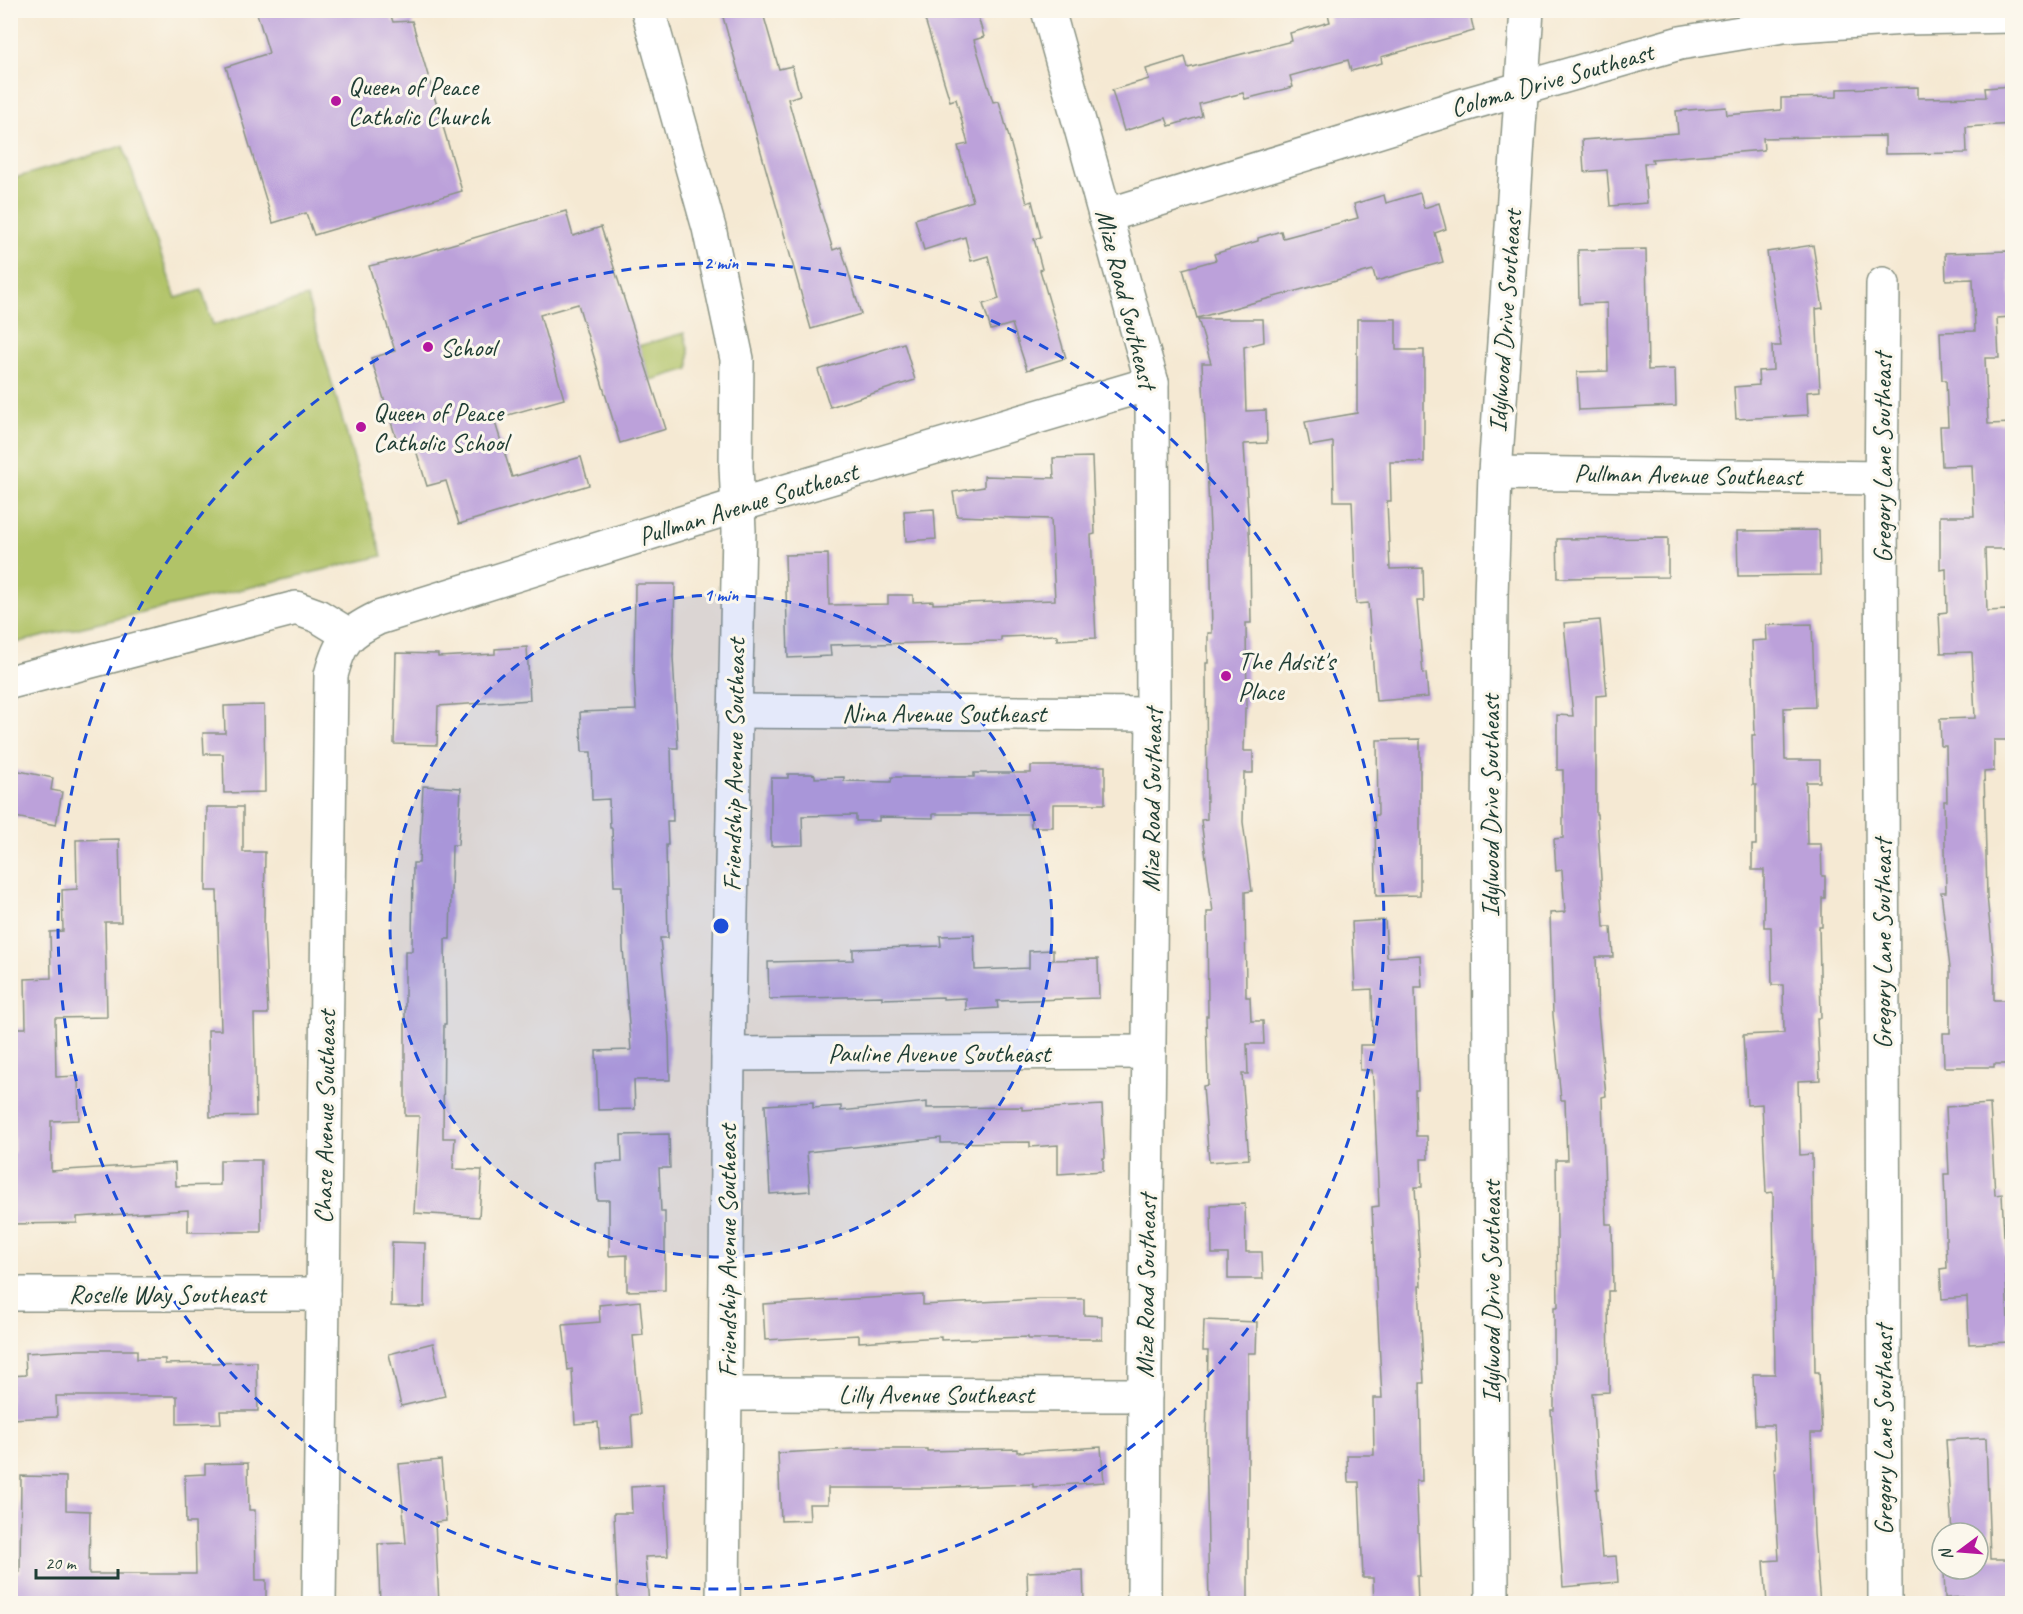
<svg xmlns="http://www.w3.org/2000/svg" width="2023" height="1614" font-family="Caveat,sans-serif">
  <rect width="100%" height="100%" fill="#fbf7ec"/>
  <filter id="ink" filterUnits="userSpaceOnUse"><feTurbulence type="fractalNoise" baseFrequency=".0167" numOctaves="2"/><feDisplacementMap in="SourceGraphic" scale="12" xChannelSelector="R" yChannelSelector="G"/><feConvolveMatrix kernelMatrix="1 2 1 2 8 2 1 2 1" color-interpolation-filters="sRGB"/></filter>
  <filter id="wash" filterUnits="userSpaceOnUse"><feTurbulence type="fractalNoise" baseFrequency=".008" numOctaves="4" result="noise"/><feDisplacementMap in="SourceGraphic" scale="24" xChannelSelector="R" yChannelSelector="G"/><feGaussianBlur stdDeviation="1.35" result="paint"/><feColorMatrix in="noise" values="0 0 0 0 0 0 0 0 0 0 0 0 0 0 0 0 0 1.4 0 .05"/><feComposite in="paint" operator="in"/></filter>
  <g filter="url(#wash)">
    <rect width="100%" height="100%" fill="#f5e9d3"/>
    <g fill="#b1c367" stroke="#68804e" stroke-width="1.5">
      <polygon points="123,146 176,298 202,290 213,325 307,297 382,556 11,644 11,179"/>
      <polygon points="684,333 689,352 689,369 651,380 638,346"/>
    </g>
    <g id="blocks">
      <g fill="#bca1da">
        <polygon points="256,10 389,10 393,22 412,21 462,191 314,235 306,213 273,223 226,67 269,53"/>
        <polygon points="721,10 762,10 779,69 792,66 800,95 788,99 804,155 833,250 841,247 861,314 811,329"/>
        <polygon points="922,10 976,10 984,37 974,40 993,102 999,101 1027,203 1032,201 1041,237 1034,239 1042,269 1040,270 1066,358 1027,370 1012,324 991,330 983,304 999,299 988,256 971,261 965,237 924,250 915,219 973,201 958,146 968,144 956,99 950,101"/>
        <polygon points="1327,10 1469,10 1474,31 1381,57 1382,63 1351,71 1348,60 1290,76 1293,87 1245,99 1243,93 1199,104 1202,116 1169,126 1166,118 1124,131 1112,90 1149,79 1146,69 1185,57 1188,68 1292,41 1290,33 1330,22"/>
        <polygon points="2013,86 2013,124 1966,127 1967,153 1885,154 1885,136 1763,138 1764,150 1652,159 1653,163 1644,163 1647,203 1610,206 1607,170 1584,172 1582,140 1678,133 1676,111 1726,107 1727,115 1781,110 1781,98 1837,97 1837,89 1918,87 1918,98 1986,97 1985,88"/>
        <polygon points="1420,193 1424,208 1439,203 1446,229 1435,233 1443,262 1376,281 1373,270 1197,318 1183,269 1216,260 1214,254 1258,241 1258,238 1281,231 1283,238 1358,218 1354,204 1384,195 1386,203"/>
        <polygon points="566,211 573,236 601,227 666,429 620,443 578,304 540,315 564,399 494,419 512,477 581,457 589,485 459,524 446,481 427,486 412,437 397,441 371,358 395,351 369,266 412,256"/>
        <polygon points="1813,245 1823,308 1816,309 1820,391 1807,392 1808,415 1736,419 1734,387 1759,385 1758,371 1773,370 1772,346 1781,346 1767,252"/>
        <polygon points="1646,249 1648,370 1675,369 1676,406 1579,410 1577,372 1608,371 1607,303 1579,304 1578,250"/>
        <polygon points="2009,251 2011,317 1997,318 1999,358 1985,358 1988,424 2013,423 2013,446 2009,446 2011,502 2005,502 2006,549 1985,549 1987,611 2007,610 2011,740 1994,740 1994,771 1984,772 1987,896 1994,966 1994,1000 2013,1000 2013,1064 1994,1064 1994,1067 1944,1067 1943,1033 1950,1033 1950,968 1941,892 1946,892 1944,801 1947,801 1946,746 1941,746 1940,719 1975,718 1972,652 1941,653 1939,613 1947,612 1946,569 1940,570 1940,516 1974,516 1972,465 1942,466 1940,426 1948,426 1946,380 1942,380 1940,332 1975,331 1973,279 1946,280 1945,253"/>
        <polygon points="1198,319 1263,319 1264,342 1244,347 1246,411 1266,410 1267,443 1244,444 1250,547 1251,623 1246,623 1247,708 1245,708 1244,751 1253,751 1253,773 1244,773 1243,822 1252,891 1245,892 1246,997 1250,997 1251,1021 1263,1021 1264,1044 1247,1044 1248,1074 1242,1074 1249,1159 1209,1162 1203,1086 1208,1085 1206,1016 1208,1016 1207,912 1213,912 1201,820 1207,819 1206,663 1208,663 1208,633 1212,633 1210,529 1202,363 1211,363"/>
        <polygon points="1357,319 1396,319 1396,350 1424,350 1424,462 1390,462 1391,501 1387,501 1390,569 1423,568 1424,601 1417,601 1423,674 1426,673 1428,697 1376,701 1368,603 1356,604 1352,501 1334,501 1333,442 1310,446 1305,422 1357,413"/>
        <polygon points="904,343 915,380 830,407 818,370"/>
        <polygon points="1092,457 1095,534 1091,535 1096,638 1057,640 1057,635 1001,637 1001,641 830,645 831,656 788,658 785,555 828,554 829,605 888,604 888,595 913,595 913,602 933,601 933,604 1055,600 1051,519 957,516 953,492 984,487 984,476 1054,478 1053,458"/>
        <polygon points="934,509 936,539 906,541 904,511"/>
        <polygon points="1819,530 1820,575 1738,576 1737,531"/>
        <polygon points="1668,538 1668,577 1558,578 1557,539"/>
        <polygon points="635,584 675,584 673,657 678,748 671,748 673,821 667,821 668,845 666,845 668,938 660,938 669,1037 670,1080 634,1080 635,1109 598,1110 596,1051 631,1050 623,948 622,886 614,886 612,828 610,828 609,799 592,800 591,752 582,752 580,712 636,710 634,670"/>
        <polygon points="1600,620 1607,695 1596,696 1596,814 1597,814 1604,927 1611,927 1613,957 1596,957 1598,1014 1606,1096 1602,1097 1606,1224 1612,1224 1613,1291 1608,1291 1609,1392 1592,1393 1598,1489 1596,1489 1602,1557 1616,1556 1618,1582 1563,1587 1551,1410 1554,1410 1554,1307 1558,1307 1556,1160 1567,1160 1565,1100 1561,1100 1553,1015 1550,913 1565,912 1562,870 1556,871 1554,839 1563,838 1563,770 1557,770 1557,715 1573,716 1564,623"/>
        <polygon points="1812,624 1815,707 1784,708 1785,760 1820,760 1820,782 1806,782 1807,844 1821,844 1822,876 1825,876 1825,898 1822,898 1822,927 1819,927 1821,1018 1817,1018 1820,1080 1798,1081 1800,1155 1812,1154 1815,1372 1819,1372 1822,1433 1811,1433 1814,1534 1820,1604 1767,1604 1764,1561 1779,1560 1774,1469 1776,1469 1774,1425 1755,1425 1753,1374 1775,1374 1773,1192 1766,1193 1762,1104 1747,1105 1743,1035 1784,1033 1783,985 1772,985 1771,927 1764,927 1764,870 1752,870 1752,845 1756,845 1756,785 1753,785 1752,735 1755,735 1752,641 1767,640 1766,625"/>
        <polygon points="527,647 530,700 438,706 437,745 394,744 396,653 438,654 438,657 495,654 495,649"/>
        <polygon points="264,705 265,792 224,793 223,754 204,754 203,733 225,733 224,706"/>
        <polygon points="1420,739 1420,895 1376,896 1375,815 1378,815 1377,740"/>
        <polygon points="1031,766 1105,766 1105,804 1053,804 1053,827 1031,827 1031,814 933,814 933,818 879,817 879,821 856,821 856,815 802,816 803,845 771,846 771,778 788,778 788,774 812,774 815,775 815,778 844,777 844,781 891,782 892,777 974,777 974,773 1031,773"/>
        <polygon points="10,769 53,778 51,790 62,792 56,825 10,816"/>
        <polygon points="423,786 461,788 458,845 452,845 450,939 445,939 446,1024 444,1024 443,1138 455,1138 453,1169 482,1170 479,1217 414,1213 419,1116 405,1116 405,951 412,951 413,863 419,863"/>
        <polygon points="207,807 243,807 243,852 265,852 264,925 268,1014 254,1014 256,1116 210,1117 208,1030 221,1030 217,891 206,891"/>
        <polygon points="119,839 121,922 105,922 107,1017 55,1018 56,1077 78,1076 79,1120 51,1121 51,1171 175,1163 176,1186 220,1185 220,1160 261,1160 261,1232 188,1232 188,1210 77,1217 77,1223 10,1224 10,1153 14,1153 11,1028 26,1028 25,979 51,978 50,932 63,931 62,890 77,889 76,840"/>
        <polygon points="1385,920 1387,957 1420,955 1422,987 1415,987 1418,1090 1415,1090 1416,1136 1427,1136 1428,1159 1421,1159 1422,1187 1415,1187 1421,1286 1419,1286 1424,1383 1420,1383 1422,1481 1416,1481 1420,1576 1417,1576 1418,1604 1374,1604 1373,1578 1363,1578 1359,1482 1348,1482 1347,1455 1374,1455 1373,1398 1382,1398 1372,1207 1379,1206 1374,1091 1372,1070 1360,1070 1360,1045 1373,1045 1372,989 1355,990 1352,922"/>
        <polygon points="974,935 975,970 1029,968 1029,951 1053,950 1053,960 1098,959 1099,998 997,1001 998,1008 966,1010 966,998 943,999 943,997 882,999 882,996 769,999 768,962 853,960 853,949 941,946 940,936"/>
        <polygon points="813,1102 813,1108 841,1106 841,1111 927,1102 927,1108 1022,1107 1022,1110 1102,1105 1105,1158 1103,1158 1103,1171 1058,1174 1058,1145 1030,1147 1030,1142 941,1143 941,1138 807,1152 810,1191 770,1194 765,1105"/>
        <polygon points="1990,1104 1995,1195 2002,1194 2009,1342 1969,1344 1967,1297 1942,1299 1940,1269 1947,1268 1944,1174 1949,1174 1946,1107"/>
        <polygon points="669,1134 670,1168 659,1168 661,1212 665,1212 665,1290 627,1291 627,1255 609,1256 609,1200 597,1200 595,1163 622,1162 621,1135"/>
        <polygon points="1245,1204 1246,1252 1262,1252 1263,1279 1228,1279 1228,1254 1212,1254 1211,1205"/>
        <polygon points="392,1242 425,1243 424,1307 391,1306"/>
        <polygon points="923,1295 923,1305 1038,1299 1084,1299 1084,1315 1102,1316 1102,1339 1028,1339 1028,1337 941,1340 941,1337 859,1342 859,1335 765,1340 763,1304"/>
        <polygon points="640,1301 643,1335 633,1336 640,1414 631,1415 633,1446 600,1448 598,1422 575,1424 572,1369 568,1370 563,1325 600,1322 599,1305"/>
        <polygon points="1204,1320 1257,1322 1256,1353 1248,1353 1248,1604 1209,1604 1206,1440 1208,1351 1203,1351"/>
        <polygon points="433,1343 445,1396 401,1406 389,1354"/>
        <polygon points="80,1350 137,1350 137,1359 165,1359 165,1364 257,1362 258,1411 220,1411 221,1423 177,1424 177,1396 56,1396 57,1417 10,1419 10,1376 26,1375 25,1353"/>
        <polygon points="1986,1438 1990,1559 2013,1559 2013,1595 1945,1598 1944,1569 1978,1569 1978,1533 1952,1533 1946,1440"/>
        <polygon points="1101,1447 1104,1482 1033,1487 1033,1484 927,1488 828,1488 828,1504 809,1504 810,1520 781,1521 778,1453 853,1449 927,1449 927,1451 1017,1449 1017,1452"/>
        <polygon points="441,1460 446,1521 435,1522 439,1604 380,1604 378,1544 406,1543 399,1464"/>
        <polygon points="248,1463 249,1510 255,1510 256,1580 266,1580 266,1604 10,1604 10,1572 20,1572 21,1476 66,1477 66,1510 90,1511 89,1574 196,1574 195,1523 186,1523 185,1475 205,1474 205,1464"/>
        <polygon points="664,1485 668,1556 645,1557 649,1604 618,1604 614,1513 632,1513 631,1487"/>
        <polygon points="1083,1570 1084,1601 1028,1602 1027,1572"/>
      </g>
    </g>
  </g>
  <g filter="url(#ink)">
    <use href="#blocks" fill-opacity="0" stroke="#8a9384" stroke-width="1.5"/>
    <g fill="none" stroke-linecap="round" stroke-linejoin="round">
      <g stroke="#8a9384" stroke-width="36">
        <g id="minor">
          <polyline points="648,10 709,228 737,359 736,466 739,531 728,1054 723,1604"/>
          <polyline points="1048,10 1152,383 1153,714 1145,1365 1144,1604"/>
          <polyline points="1105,216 1464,105 1680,43 1783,26 1905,18 2012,16"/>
          <polyline points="1883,284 1881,500 1885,1604"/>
          <polyline points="1495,473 1882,478"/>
          <polyline points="10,682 296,608 318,616 349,635"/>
          <polyline points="735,711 1153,714"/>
          <polyline points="728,1054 1149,1052"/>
          <polyline points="10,1294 323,1294"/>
          <polyline points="726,1394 1145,1395"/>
          <path d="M319 1604 331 675C340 641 347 633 378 618L739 505 1152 383"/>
          <polyline points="1492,1604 1489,826 1491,596 1495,473 1527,10"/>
        </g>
      </g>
      <use href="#minor" stroke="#fff" stroke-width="33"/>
    </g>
  </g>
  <circle cx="721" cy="926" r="331" fill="#1d4ed8" fill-opacity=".12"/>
  <g fill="none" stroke="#1d4ed8" stroke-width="3" stroke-dasharray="10 8">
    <circle cx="721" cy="926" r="331"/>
    <circle cx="721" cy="926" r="663"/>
  </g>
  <g fill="#b5179e" stroke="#fbf7ec" stroke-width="2">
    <circle cx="336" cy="101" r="6"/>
    <circle cx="428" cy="347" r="6"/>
    <circle cx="361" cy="427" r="6"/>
    <circle cx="1226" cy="676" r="6"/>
  </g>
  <g text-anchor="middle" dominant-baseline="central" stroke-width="6" stroke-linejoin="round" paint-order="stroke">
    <g font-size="26" fill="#1f3d34" stroke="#fbf7ec">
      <text transform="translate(1552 80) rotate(-16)">Coloma Drive Southeast</text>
      <text transform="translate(1126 299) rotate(76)">Mize Road Southeast</text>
      <text transform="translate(1505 321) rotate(-86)">Idylwood Drive Southeast</text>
      <text transform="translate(1882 458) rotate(-90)">Gregory Lane Southeast</text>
      <text transform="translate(1688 475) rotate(1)">Pullman Avenue Southeast</text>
      <text transform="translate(748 504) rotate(-17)">Pullman Avenue Southeast</text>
      <text x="944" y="713">Nina Avenue Southeast</text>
      <text transform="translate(734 765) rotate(-89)">Friendship Avenue Southeast</text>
      <text transform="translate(1152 800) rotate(-89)">Mize Road Southeast</text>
      <text transform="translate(1490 806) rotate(-90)">Idylwood Drive Southeast</text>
      <text transform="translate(1882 944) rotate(-90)">Gregory Lane Southeast</text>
      <text x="939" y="1053">Pauline Avenue Southeast</text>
      <text transform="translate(325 1117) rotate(-89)">Chase Avenue Southeast</text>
      <text transform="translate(727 1251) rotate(-90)">Friendship Avenue Southeast</text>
      <text transform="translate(1146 1286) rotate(-89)">Mize Road Southeast</text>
      <text transform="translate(1491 1292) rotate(-90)">Idylwood Drive Southeast</text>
      <text x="167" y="1294">Roselle Way Southeast</text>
      <text x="936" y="1394">Lilly Avenue Southeast</text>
      <text transform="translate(1883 1430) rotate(-90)">Gregory Lane Southeast</text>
    </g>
    <g font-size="26" fill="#1f3d34" stroke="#fbf7ec" text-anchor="start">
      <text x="348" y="86">Queen of Peace<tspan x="348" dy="30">Catholic Church</tspan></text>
      <text x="440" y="347">School</text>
      <text x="373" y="412">Queen of Peace<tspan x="373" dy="30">Catholic School</tspan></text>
      <text x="1238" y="661">The Adsit's<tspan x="1238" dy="30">Place</tspan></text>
    </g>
  </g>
  <circle cx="721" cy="926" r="9" fill="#1d4ed8" stroke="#fbf7ec" stroke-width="3"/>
  <g font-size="18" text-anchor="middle" font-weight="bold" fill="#1d4ed8" stroke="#fbf7ec" stroke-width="6" stroke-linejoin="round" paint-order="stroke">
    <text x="721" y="269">2 min</text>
    <text x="721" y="601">1 min</text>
  </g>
  <rect width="2023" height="1614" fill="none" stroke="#fbf7ec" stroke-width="36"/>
  <g transform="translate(1960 1551) rotate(254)"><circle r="28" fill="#fbf7ec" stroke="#a3ada2" stroke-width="1.5"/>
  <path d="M0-4.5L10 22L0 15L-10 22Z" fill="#b5179e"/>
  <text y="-9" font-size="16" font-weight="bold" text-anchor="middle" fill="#1f3d34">N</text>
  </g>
  <path d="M36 1569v9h82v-9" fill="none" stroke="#1f3d34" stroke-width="3"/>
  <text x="45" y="1569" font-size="18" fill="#1f3d34" stroke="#fbf7ec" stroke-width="4.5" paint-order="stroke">20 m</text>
</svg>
